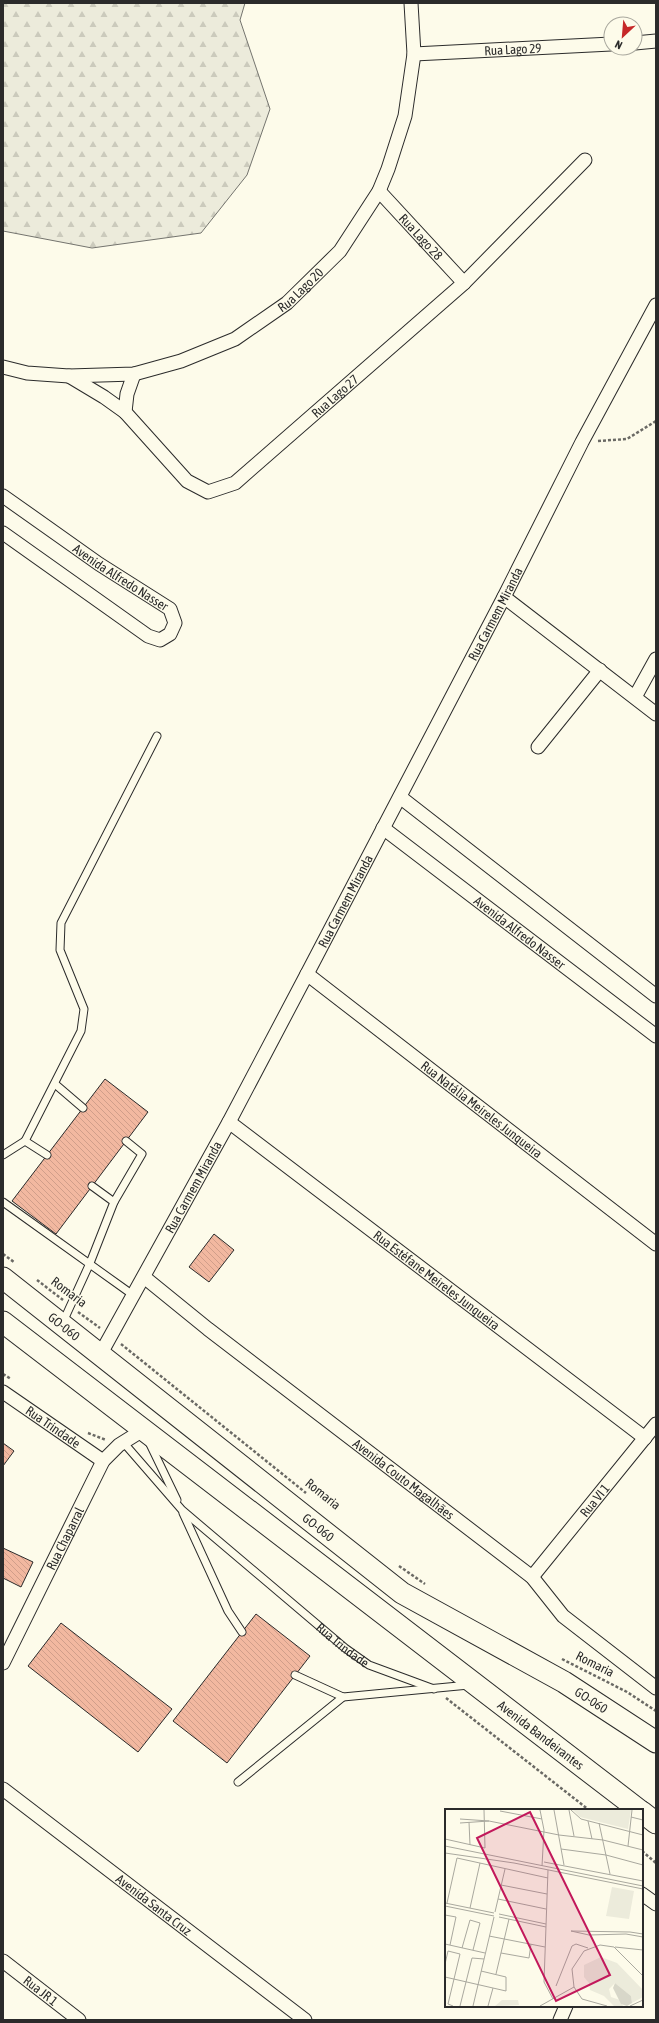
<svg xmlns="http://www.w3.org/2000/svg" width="659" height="2023" font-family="'Asap Condensed',sans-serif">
  <defs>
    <pattern id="forest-firs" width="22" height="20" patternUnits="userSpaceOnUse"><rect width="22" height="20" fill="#ecebdb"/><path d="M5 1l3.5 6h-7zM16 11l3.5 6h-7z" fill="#cbcabc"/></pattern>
    <pattern id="building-back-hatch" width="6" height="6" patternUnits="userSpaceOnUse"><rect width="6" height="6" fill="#f2b8a0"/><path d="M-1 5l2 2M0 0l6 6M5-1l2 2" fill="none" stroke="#d09e8a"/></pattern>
  </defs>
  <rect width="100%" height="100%" fill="#fdfbea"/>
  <polygon fill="url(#forest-firs)" stroke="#74746e" points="3,3 245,3 240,20 270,109 247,175 201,233 92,248 3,231"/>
  <g fill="url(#building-back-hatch)" stroke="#2b2b2b">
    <polygon points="105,1079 148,1112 56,1234 12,1201"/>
    <polygon points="214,1234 234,1250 209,1282 189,1267"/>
    <polygon points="3,1443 14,1451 3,1466"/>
    <polygon points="3,1548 33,1562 21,1587 3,1578"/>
    <polygon points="256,1614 310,1656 227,1763 173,1721"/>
    <polygon points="61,1623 172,1709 138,1752 28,1666"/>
  </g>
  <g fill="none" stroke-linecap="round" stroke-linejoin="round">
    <g stroke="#2b2b2b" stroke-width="9">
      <g id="service">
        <polyline points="55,1084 83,1108"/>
        <polyline points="25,1141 81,1031 84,1009 60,950 61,923 157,736"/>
        <polyline points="3,1155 25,1141 47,1155"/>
        <polyline points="3,1202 133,1295"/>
        <polyline points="114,1202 142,1154 126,1141"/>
        <polyline points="63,1322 90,1263 114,1202 92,1186"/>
        <path id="s1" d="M123 1442 182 1510 345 1648 369 1665 434 1689"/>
        <polyline points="149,1442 177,1500"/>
        <polyline points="183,1513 228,1611 242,1632"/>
        <polyline points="295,1675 343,1697 469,1685"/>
        <polyline points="238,1782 343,1697"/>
      </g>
    </g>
    <g stroke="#2b2b2b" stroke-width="15">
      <g id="minor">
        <polyline points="635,43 656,41"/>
        <path id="s2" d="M414 54 611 44"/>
        <path id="s3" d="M379 191 464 283"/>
        <path id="s4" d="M3 367 27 373 69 376 134 374 181 361 235 339 287 303 340 251 379 191 388 169 405 116 414 54 411 3"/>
        <path id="s5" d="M69 376 104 397 125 412 187 481 208 492 235 483 464 283 585 160"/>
        <polyline points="125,412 127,394 134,374"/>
        <path id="s6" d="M3 496 99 564 170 609 175 623 170 634 160 640 148 636 3 533"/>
        <polyline points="504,597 656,714"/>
        <polyline points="635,697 656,659"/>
        <polyline points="538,747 600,670"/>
        <polyline points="400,797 656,996"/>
        <path id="s7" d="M383 828 656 1036"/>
        <path id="s8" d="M307 974 656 1244"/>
        <path id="s9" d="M229 1122 645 1438"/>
        <path id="s10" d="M144 1277 208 1329 532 1577 563 1616 656 1688"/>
        <path id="s11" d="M100 1355 229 1122 307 974 504 597 582 442 656 305"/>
        <path id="s12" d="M3 1392 103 1461"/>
        <path id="s13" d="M532 1577 656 1424"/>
        <path id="s14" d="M3 1663 103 1461 119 1445 143 1430"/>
        <path id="s15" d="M3 1789 305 2020"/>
        <polyline points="642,1894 656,1904"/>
        <path id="s16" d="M3 1961 79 2020"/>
        <polyline points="560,2020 566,2006"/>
      </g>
    </g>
    <g stroke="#2b2b2b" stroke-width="23">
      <g id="primary">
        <path id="s17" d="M3 1278 402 1593 564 1682 656 1742"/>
        <path id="s18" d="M3 1322 639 1810"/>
        <polyline points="642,1812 656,1823"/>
      </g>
    </g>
    <g stroke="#6a6964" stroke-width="2.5" stroke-dasharray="3 2" stroke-linecap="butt">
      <polyline points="598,441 627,439 656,421"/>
      <polyline points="3,1254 14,1262"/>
      <polyline points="37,1280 63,1300"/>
      <polyline points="78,1312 100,1328"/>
      <polyline points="121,1344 306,1493"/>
      <polyline points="3,1374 11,1379"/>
      <polyline points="88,1433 106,1440"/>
      <polyline points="399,1566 425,1584"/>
      <polyline points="562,1659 627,1692 656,1711"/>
      <polyline points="446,1698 589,1810"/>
      <polyline points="642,1851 656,1863"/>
    </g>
    <use href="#service" stroke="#fdfbea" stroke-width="7"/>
    <use href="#minor" stroke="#fdfbea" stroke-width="13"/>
    <use href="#primary" stroke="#fdfbea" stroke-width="21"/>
  </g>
  <g text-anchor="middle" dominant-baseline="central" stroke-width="3" stroke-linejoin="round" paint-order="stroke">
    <g font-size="13" fill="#2b2b2b" stroke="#fdfbea">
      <text stroke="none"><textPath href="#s2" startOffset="99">Rua Lago 29</textPath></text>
      <text stroke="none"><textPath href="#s3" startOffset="62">Rua Lago 28</textPath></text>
      <text stroke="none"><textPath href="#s4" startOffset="321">Rua Lago 20</textPath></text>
      <text stroke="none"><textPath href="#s5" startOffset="344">Rua Lago 27</textPath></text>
      <text stroke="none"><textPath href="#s6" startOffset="143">Avenida Alfredo Nasser</textPath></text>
      <text stroke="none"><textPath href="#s11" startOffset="840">Rua Carmem Miranda</textPath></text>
      <text stroke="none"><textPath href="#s11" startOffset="516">Rua Carmem Miranda</textPath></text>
      <text stroke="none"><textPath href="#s7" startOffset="172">Avenida Alfredo Nasser</textPath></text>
      <text stroke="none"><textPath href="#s8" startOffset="221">Rua Natália Meireles Junqueira</textPath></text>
      <text stroke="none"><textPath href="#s11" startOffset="192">Rua Carmem Miranda</textPath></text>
      <text stroke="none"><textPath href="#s9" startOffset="261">Rua Estéfane Meireles Junqueira</textPath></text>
      <text transform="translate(69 1292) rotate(37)">Romaria</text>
      <text stroke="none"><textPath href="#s17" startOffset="78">GO-060</textPath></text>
      <text stroke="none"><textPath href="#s12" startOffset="61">Rua Trindade</textPath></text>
      <text stroke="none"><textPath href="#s10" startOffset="329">Avenida Couto Magalhães</textPath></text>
      <text transform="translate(323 1494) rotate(39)">Romaria</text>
      <text stroke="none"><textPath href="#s13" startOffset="99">Rua VI 1</textPath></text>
      <text stroke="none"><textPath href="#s17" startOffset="402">GO-060</textPath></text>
      <text stroke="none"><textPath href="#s14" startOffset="139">Rua Chaparral</textPath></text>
      <text stroke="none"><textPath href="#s1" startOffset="300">Rua Trindade</textPath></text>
      <text transform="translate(595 1664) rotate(27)">Romaria</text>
      <text stroke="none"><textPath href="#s17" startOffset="726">GO-060</textPath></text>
      <text stroke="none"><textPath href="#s18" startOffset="678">Avenida Bandeirantes</textPath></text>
      <text stroke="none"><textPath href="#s15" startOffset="190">Avenida Santa Cruz</textPath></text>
      <text stroke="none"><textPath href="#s16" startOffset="48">Rua JR 1</textPath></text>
    </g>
  </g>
  <g transform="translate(445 1809)">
    <rect width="198" height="198" fill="#fdfbea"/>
    <path d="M128 1H186L183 20 135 8ZM156 148 172 154 198 181V188L187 194 186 187 170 174 164 180 166 188 175 191 178 197H169L159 187 145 181 144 174 139 168V156ZM57 191H73L74 196 50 197Z" fill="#ecebdb"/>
    <path d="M167 78 189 82 184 110 161 107Z" fill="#ecebdb"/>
    <path d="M170 174 186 187 187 194 182 197 176 195 168 179Z" fill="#d8d7c9"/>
    <path fill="none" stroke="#a9a89e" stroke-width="1" d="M95 1 99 21 97 57M109 1 119 56M124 1 129 27M126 1 136 10 198 26M55 2 97 10M186 8 198 11M15 10 44 12M143 12 147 30M24 13 25 36M15 14 44 12 114 26 158 31 198 41M154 14 165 65M0 30 40 39 39 1M0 37 198 77M183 37 187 1M116 40 161 46 198 56M0 44 69 54 198 80M99 53 198 72M103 61 99 173 108 190M56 76 102 85M53 90 101 100M0 94 49 104M2 94 12 49 103 69M0 97 49 107M25 99 35 54M50 103 60 60M54 105 101 115M0 106 11 108 5 136M54 108 101 118M198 125 185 123 126 122 144 126 181 125 198 128M44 127 100 138M0 135 40 144M170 138 198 141M17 139 25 111 35 114 28 141M56 144 84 149 86 135M0 155 3 142 15 145 3 195 8 197M51 165 64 110M0 168 61 182V168L36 162M111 177 127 137 131 135 143 139M15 197 27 149 39 150M28 197 49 108M43 197 48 179M95 197 129 178M162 197 137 190 129 178 127 160 139 142 155 136 169 138 198 167M185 197 198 191"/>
    <path fill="#c2185b" fill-opacity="0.15" stroke="#c2185b" stroke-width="2" d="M85 3 165 166 111 192 32 29Z"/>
    <rect width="198" height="198" fill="none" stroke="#2b2b2b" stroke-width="2"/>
  </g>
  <rect width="659" height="2023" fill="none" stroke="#2b2b2b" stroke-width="8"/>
  <g transform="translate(623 36) rotate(206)"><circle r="19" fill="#fdfbea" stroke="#a9a89e"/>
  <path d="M0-3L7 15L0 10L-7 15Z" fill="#c62828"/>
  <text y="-6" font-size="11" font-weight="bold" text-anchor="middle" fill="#2b2b2b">N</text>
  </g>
</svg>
